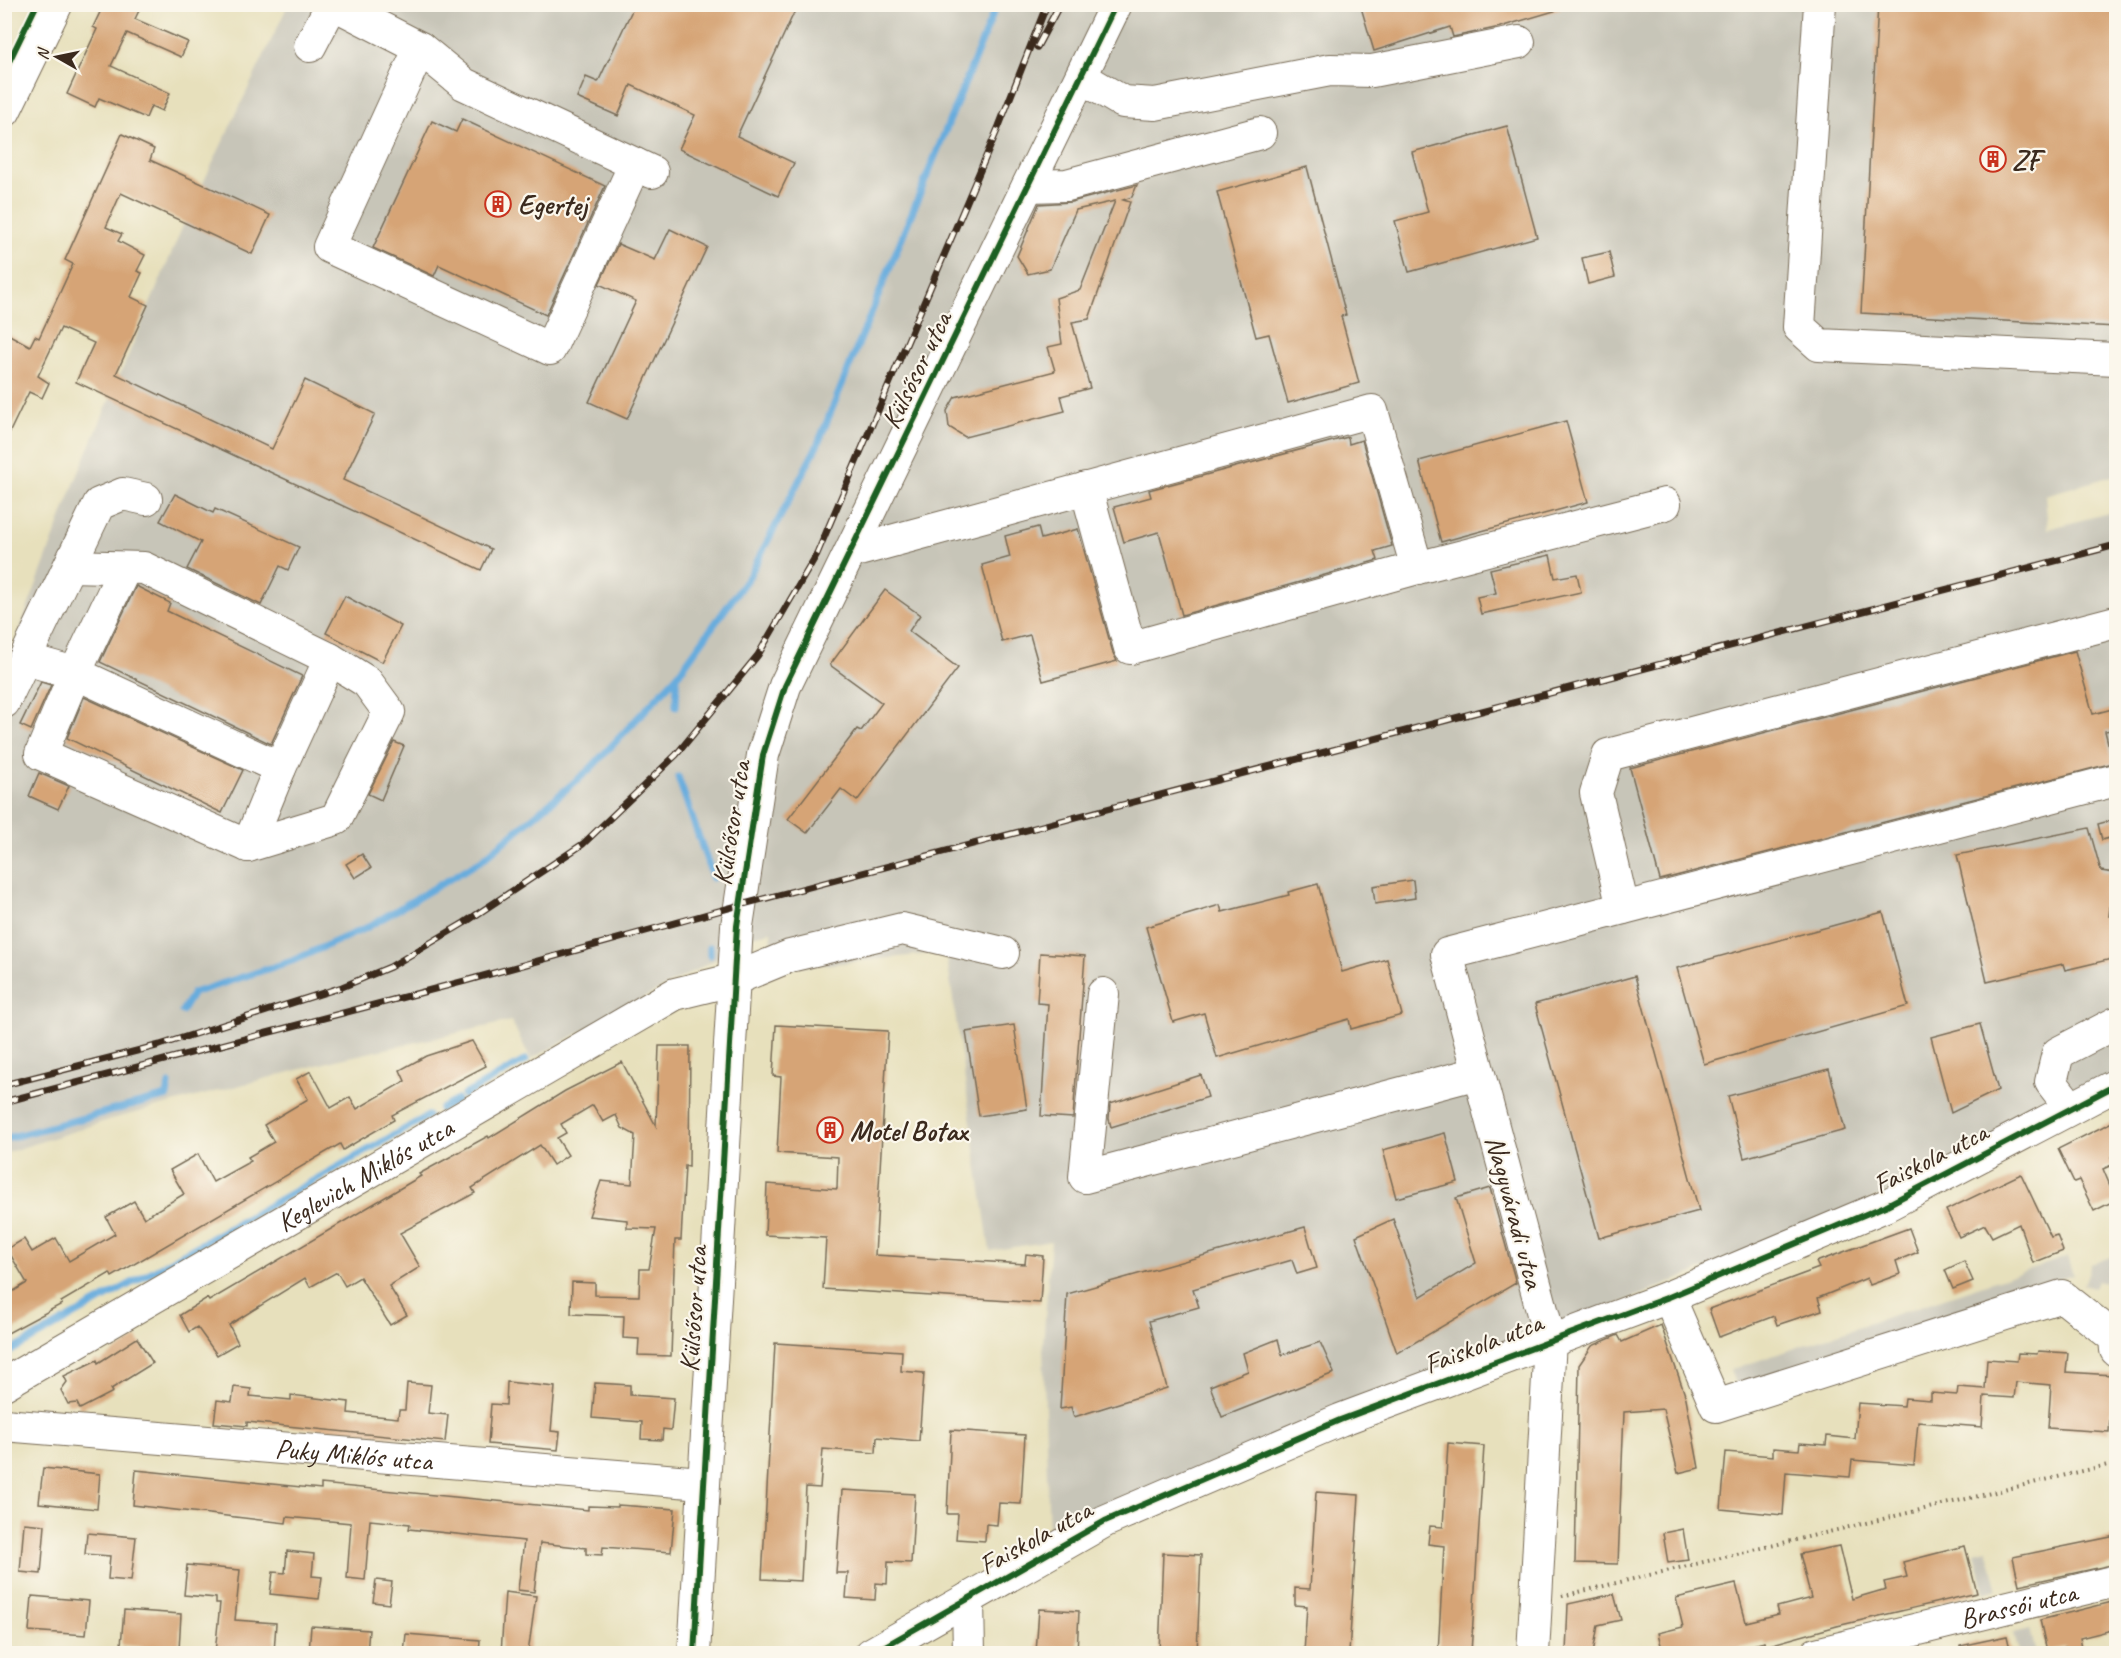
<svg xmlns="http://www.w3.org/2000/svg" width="2121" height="1658" font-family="Caveat,sans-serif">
  <rect width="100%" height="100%" fill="#fbf7ec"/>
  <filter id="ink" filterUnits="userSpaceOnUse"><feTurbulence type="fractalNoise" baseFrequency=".0167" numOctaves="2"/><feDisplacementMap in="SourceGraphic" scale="12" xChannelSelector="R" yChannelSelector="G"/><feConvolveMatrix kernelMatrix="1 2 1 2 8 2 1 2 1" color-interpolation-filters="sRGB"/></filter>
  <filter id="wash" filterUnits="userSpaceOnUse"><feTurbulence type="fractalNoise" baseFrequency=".008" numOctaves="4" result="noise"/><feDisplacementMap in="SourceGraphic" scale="24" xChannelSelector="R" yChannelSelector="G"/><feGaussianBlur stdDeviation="1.35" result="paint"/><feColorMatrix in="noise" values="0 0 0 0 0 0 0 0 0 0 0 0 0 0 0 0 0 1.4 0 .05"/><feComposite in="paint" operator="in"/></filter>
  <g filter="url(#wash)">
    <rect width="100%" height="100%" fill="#e7e0bc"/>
    <g fill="#c7c5b8">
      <polygon points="288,5 2116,5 2116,475 2045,495 2048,529 2116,511 2116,1074 1880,1196 1049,1539 1043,1345 1051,1241 990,1251 946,952 774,970 771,932 721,942 718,958 531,1059 511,1021 336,1060 112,1119 5,1153 4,671 74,484 185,221"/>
      <polygon points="2116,1255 2116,1279 2107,1277 2105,1283 2097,1281 2094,1288 2084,1285 2091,1264"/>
      <polygon points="2067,1257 2073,1275 1737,1389 1730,1370"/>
      <polygon points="1987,1549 1998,1589 1985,1593 1975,1552"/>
      <polygon points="2030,1629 2036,1653 2019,1653 2014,1633"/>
    </g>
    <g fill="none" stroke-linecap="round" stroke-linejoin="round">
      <g stroke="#67acdd" stroke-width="7">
        <polyline points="676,706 677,676"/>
        <polyline points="678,777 713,878"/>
        <polyline points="710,955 710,947"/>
        <polyline points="182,1011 193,993 292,961 366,928 482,860 589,770 677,676 750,575 817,446 997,4"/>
        <polyline points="464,1095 526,1060"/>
        <polyline points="441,1109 457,1100"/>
        <polyline points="4,1139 167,1096 169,1084"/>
        <polyline points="4,1355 428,1116"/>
      </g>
    </g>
    <g id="blocks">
      <g fill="#d6a476">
        <polygon points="104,4 142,4 135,19 188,42 181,57 127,33 111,66 170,93 162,111 151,106 146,118 99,98 95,107 67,94 97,29 93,27"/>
        <polygon points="635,4 798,4 737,136 794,163 778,196 679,149 695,115 631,85 618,116 577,98 586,77 598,82"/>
        <polygon points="1360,4 1560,4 1561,9 1500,27 1453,37 1450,27 1374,51"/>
        <polygon points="1878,4 2116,4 2116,327 1861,313"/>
        <polygon points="462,119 605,186 546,315 439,265 434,276 373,248 432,121 456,132"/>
        <polygon points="1507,126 1537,237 1409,272 1395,221 1428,212 1412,152"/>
        <polygon points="122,134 154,149 150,160 270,215 252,254 121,193 106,227 122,234 118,241 145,255 137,271 142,273 131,297 148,305 116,374 272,449 305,380 375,414 343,480 491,549 481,570 76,382 94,343 61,328 38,376 49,383 42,398 29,392 4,444 4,332 30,346 35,336 39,338 73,264 65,260"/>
        <polygon points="1307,167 1346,315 1341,316 1359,383 1288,403 1269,334 1256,337 1217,192"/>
        <polygon points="1137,185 1132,197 1123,200 1130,202 1089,319 1072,322 1090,388 1061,396 1065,411 965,437 949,427 947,411 955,397 1055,371 1048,347 1062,344 1056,298 1080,290 1115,201 1076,210 1050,269 1028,274 1017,256 1039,204 1071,202"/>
        <polygon points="670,229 707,247 627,419 589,402 636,301 599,284 618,244 655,260"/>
        <polygon points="1609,252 1615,277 1588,284 1582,258"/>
        <polygon points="1566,421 1588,502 1441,542 1419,461"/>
        <polygon points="1348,437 1349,444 1362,440 1392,546 1375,551 1378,560 1182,615 1159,532 1124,542 1114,507 1151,497 1149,490"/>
        <polygon points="175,494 213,513 215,509 299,547 288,570 280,566 261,605 187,569 201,542 160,521"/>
        <polygon points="1038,527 1041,539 1078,529 1113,653 1117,661 1043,681 1030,635 1002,642 982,565 1010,557 1005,536"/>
        <polygon points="1550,555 1555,578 1577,574 1581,592 1481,614 1477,597 1496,593 1490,569"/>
        <polygon points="136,586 170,603 167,611 302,676 271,744 100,662"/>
        <polygon points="885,590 920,615 909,631 958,668 857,801 841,789 807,833 788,819 857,729 861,731 882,703 830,665"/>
        <polygon points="345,596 401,626 382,662 326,633"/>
        <polygon points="2075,651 2093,714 2116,708 2116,729 2105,731 2113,763 1660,880 1630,768"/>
        <polygon points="41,682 51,685 31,730 20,725"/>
        <polygon points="84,697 243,770 222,813 67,738"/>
        <polygon points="394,742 404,746 381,800 368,794"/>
        <polygon points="39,773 69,786 58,809 29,796"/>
        <polygon points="2116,819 2116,836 2102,840 2098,824"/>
        <polygon points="2089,828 2101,871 2114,873 2109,916 2116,914 2116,958 2065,970 2063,964 1987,982 1957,855"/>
        <polygon points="362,854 371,868 355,878 346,864"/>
        <polygon points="1413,880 1415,898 1375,904 1373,886"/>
        <polygon points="1318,884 1342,972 1387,959 1402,1015 1351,1029 1349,1019 1217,1058 1204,1013 1173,1022 1146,927 1220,905 1222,912 1289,895 1288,892"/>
        <polygon points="1883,912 1908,1006 1704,1064 1677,968"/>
        <polygon points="1040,953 1085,956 1073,1118 1041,1116 1048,1004 1037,1003"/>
        <polygon points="1635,976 1699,1211 1599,1238 1535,1004"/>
        <polygon points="1980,1024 1998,1090 1951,1113 1931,1037"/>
        <polygon points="776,1025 888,1031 875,1255 1025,1264 1026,1254 1043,1256 1040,1303 823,1289 826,1238 765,1235 767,1184 837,1189 838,1157 777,1153 781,1077 773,1076"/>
        <polygon points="1014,1025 1027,1109 979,1116 966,1032"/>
        <polygon points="472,1041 486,1066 392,1115 394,1120 343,1150 340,1144 112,1277 110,1273 61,1302 62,1304 4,1335 4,1297 27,1283 7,1249 24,1239 32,1252 56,1238 69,1261 115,1234 106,1217 134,1201 144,1218 184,1194 170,1170 198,1154 213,1182 251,1161 248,1157 274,1142 264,1125 308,1099 296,1079 311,1071 331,1108 350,1097 357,1109 405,1081 400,1070 426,1056"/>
        <polygon points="659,1046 690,1046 689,1167 685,1166 681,1240 675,1240 671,1356 638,1355 639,1339 623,1338 624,1316 571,1314 572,1282 595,1283 595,1295 639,1296 640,1269 649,1269 656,1229 627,1228 627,1220 589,1216 601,1181 632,1184 635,1135 622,1128 616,1115 603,1122 593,1105 561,1124 566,1133 557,1138 568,1155 553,1165 540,1145 472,1188 475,1193 400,1233 420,1267 389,1286 407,1315 390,1325 360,1277 345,1286 337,1272 310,1287 305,1278 229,1325 238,1343 217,1355 197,1327 189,1332 180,1315 207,1298 209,1301 421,1176 419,1174 488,1136 489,1138 565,1091 622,1062 656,1126"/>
        <polygon points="1829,1069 1845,1130 1744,1158 1728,1096"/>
        <polygon points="1201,1075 1208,1097 1111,1127 1109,1119 1110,1104"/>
        <polygon points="2116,1120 2116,1154 2111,1157 2114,1164 2103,1169 2116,1200 2094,1211 2079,1180 2074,1182 2058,1149"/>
        <polygon points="1445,1133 1458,1182 1396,1198 1383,1150"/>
        <polygon points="2021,1174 2051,1237 2057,1235 2063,1251 2033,1263 2019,1224 1992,1237 1985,1225 1959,1237 1946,1210"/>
        <polygon points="1490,1188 1516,1283 1397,1353 1356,1236 1393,1219 1420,1297 1476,1263 1456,1198"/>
        <polygon points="1305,1227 1317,1268 1297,1274 1292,1260 1193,1289 1199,1307 1149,1321 1167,1388 1074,1417 1071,1407 1060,1409 1067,1294"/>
        <polygon points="1909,1228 1918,1252 1896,1261 1900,1274 1870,1285 1867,1278 1818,1298 1822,1310 1777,1325 1774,1316 1719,1337 1709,1309 1819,1268 1816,1262"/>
        <polygon points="1964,1261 1973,1281 1953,1289 1945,1270"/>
        <polygon points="1661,1325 1686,1398 1699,1468 1678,1473 1663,1409 1624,1412 1618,1564 1575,1563 1579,1365 1592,1346 1618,1335 1622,1342"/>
        <polygon points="137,1338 153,1363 111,1389 113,1392 80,1409 77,1403 68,1404 61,1390 67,1382 64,1376 97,1360 98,1363"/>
        <polygon points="1278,1339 1282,1355 1320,1342 1334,1373 1222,1417 1210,1386 1248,1371 1243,1353"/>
        <polygon points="775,1343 902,1351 901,1371 924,1373 919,1441 877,1437 876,1453 823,1449 820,1488 806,1487 801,1581 762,1579"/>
        <polygon points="2038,1351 2068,1353 2066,1372 2113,1375 2109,1432 2048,1428 2051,1385 2016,1382 2014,1398 1984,1396 1982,1427 1918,1422 1914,1465 1852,1460 1850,1477 1786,1472 1783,1515 1721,1509 1726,1452 1773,1456 1773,1448 1799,1450 1800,1443 1826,1445 1827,1436 1855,1439 1858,1403 1904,1406 1905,1398 1931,1400 1931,1393 1957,1395 1958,1387 1985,1389 1987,1359 2017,1361 2018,1353 2037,1354"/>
        <polygon points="507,1382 555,1387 551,1431 560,1432 558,1450 488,1444 491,1404 506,1405"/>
        <polygon points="407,1383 431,1385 428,1413 448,1415 445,1442 247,1422 247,1426 214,1423 217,1400 232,1402 234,1387 251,1389 250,1396 291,1400 291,1395 349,1402 348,1413 398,1418 399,1410 405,1410"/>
        <polygon points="595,1383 630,1385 630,1395 674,1398 671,1430 663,1429 662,1440 641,1439 642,1422 592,1418"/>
        <polygon points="951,1430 1025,1435 1021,1504 999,1503 997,1525 986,1524 985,1541 956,1539 958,1514 947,1514"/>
        <polygon points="1448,1443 1484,1446 1471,1653 1438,1653 1444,1546 1428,1544 1430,1526 1443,1527"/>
        <polygon points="43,1468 100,1474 97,1509 39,1503"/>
        <polygon points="136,1470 321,1489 321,1484 588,1510 588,1506 618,1507 618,1505 675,1509 671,1552 603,1547 602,1555 586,1554 586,1548 540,1543 534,1592 518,1590 524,1541 409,1529 410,1524 370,1520 365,1580 347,1578 351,1523 287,1517 286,1523 133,1505"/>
        <polygon points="842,1490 915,1494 911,1563 888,1562 887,1584 876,1583 875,1600 846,1598 848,1573 836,1573"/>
        <polygon points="1316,1492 1359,1495 1349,1653 1304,1653 1307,1606 1295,1605 1295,1588 1310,1589"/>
        <polygon points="24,1523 45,1525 41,1574 20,1572"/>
        <polygon points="1683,1529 1688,1560 1668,1563 1663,1533"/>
        <polygon points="87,1533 136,1537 131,1581 108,1579 110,1556 85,1554"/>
        <polygon points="2116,1536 2116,1564 2019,1585 2013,1557"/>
        <polygon points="1839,1546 1852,1599 1886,1589 1884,1582 1907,1577 1903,1562 1965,1546 1977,1593 1837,1626 1766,1646 1765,1642 1721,1653 1663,1653 1658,1633 1683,1627 1676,1598 1736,1584 1746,1622 1779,1614 1777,1607 1811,1598 1800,1554"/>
        <polygon points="287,1551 314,1554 312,1576 322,1577 319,1599 270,1594 273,1572 285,1573"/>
        <polygon points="1163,1553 1201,1555 1197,1653 1159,1653"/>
        <polygon points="187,1565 240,1570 235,1620 276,1623 274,1653 215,1653 220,1603 216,1603 216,1598 184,1595"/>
        <polygon points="376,1580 392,1582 389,1604 373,1602"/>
        <polygon points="505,1592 536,1596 528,1653 501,1653"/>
        <polygon points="1614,1594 1621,1620 1598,1625 1593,1653 1566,1653 1568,1604"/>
        <polygon points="32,1596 89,1601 86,1635 29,1631"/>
        <polygon points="2116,1601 2116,1629 2080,1638 2083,1653 2066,1653 2065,1647 2047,1651 2040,1620"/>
        <polygon points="1039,1609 1079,1611 1077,1653 1036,1653"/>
        <polygon points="124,1610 181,1614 179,1650 121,1645"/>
        <polygon points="311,1626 369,1630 367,1653 309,1653"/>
        <polygon points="406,1634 480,1640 479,1653 404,1653"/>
        <polygon points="2007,1636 2011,1653 1960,1653 1960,1646"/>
      </g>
    </g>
  </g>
  <g filter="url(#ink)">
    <use href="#blocks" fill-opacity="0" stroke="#776a55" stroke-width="1.5"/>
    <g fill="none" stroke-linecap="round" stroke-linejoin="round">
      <g stroke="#776a55" stroke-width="34">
        <g id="minor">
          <polyline points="334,4 420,48 464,84 652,172"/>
          <polyline points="1820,4 1799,327 1819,345 2116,359"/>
          <polyline points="310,46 332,4"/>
          <polyline points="420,48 329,247 550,349 635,164"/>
          <polyline points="1081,77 1123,102 1155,104 1330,70 1372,71 1519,42"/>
          <polyline points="1028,186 1067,185 1260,133"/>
          <polyline points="1086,488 1130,648 1417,568 1665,504"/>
          <polyline points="851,552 1372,411 1417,568"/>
          <polyline points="125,568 75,673 41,754 248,846 280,768"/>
          <polyline points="25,659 75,673 280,768 330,659 144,568 70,566"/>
          <polyline points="4,702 99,504 123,494 146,499"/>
          <polyline points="248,846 336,819 389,712 367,682 330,659"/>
          <polyline points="1623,908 1596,793 1608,755 2116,622"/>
          <polyline points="1103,994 1085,1177 1478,1073"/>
          <polyline points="2071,1108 2051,1082 2058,1053 2116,1023"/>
          <polyline points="1669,1297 1716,1406 2062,1296 2115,1338 2116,1350"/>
          <path id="s1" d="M4 1384 675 994 732 980 790 956 902 929 1003 953"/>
          <path id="s2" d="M4 1425 702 1483"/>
          <polyline points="968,1599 969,1654"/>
          <polyline points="694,1654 737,926 763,755 785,686 1116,4"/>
          <polyline points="871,1654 1105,1521 1340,1420 1669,1297 1885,1206 2116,1085"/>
          <polyline points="1533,1654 1550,1340 1447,954 2116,780"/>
          <path id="s3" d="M1816 1654 2116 1581"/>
        </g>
      </g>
      <g stroke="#776a55" stroke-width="35">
        <polyline id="major" points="4,111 56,4"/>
      </g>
      <polyline stroke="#776a55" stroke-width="4" stroke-dasharray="1.5 4.5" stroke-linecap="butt" points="1562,1596 2116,1463"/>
      <use href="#minor" stroke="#fff" stroke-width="32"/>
      <use href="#major" stroke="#fff" stroke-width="33"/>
      <g stroke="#3b2a1e" stroke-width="7">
        <g id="rail">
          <polyline points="1037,47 1060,4"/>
          <polyline points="4,1085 160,1045 342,987 390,967 464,923 583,844 676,755 758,655 817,554 999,126 1047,4"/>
          <polyline points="4,1102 465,981 740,905 2116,545"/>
        </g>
      </g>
      <use href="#rail" stroke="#fbf7ec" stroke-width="4.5" stroke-dasharray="14" stroke-linecap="butt"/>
      <g stroke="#fbf7ec" stroke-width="10">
        <g id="cycleway">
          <polyline points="4,72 37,4"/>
          <polyline points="694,1654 737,926 763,755 785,686 1116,4"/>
          <polyline points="871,1654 1105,1521 1340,1420 1669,1297 1885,1206 2116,1085"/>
        </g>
      </g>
      <use href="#cycleway" stroke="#1b5e20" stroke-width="6"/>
    </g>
  </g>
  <defs>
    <g id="building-ring" transform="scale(1.35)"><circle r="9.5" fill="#fbf7ec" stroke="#c8321e" stroke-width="1.5"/><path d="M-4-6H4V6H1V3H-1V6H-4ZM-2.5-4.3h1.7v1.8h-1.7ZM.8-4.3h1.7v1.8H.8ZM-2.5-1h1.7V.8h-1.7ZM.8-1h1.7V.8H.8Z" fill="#c8321e"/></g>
  </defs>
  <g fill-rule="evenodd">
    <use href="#building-ring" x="1993" y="159"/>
    <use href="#building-ring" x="498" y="204"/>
    <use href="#building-ring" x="830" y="1130"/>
  </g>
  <g text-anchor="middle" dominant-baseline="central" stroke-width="4.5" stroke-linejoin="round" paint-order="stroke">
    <g font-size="28" font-weight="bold" fill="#3b2a1e" stroke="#fbf7ec" text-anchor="start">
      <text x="2012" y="159">ZF</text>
      <text x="518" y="204">Egertej</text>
      <text x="850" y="1130">Motel Botax</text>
    </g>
    <g font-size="28" fill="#3b2a1e" stroke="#fbf7ec">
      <text transform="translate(916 370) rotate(-64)">Külsősor utca</text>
      <text transform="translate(731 823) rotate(-81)">Külsősor utca</text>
      <text transform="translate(1930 1158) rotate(-27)">Faiskola utca</text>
      <text stroke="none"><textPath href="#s1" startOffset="417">Keglevich Miklós utca</textPath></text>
      <text transform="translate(1515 1212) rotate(75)">Nagyváradi utca</text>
      <text transform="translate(693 1309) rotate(-86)">Külsősor utca</text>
      <text transform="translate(1483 1343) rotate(-21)">Faiskola utca</text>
      <text stroke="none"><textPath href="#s2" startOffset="351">Puky Miklós utca</textPath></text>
      <text transform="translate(1035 1537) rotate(-29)">Faiskola utca</text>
      <text stroke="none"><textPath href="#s3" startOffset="208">Brassói utca</textPath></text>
    </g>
  </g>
  <rect width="2121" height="1658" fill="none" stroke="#fbf7ec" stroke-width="24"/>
  <g transform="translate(57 57) rotate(279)" stroke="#fbf7ec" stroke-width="4.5" paint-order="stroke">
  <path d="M0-4.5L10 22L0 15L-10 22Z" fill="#3b2a1e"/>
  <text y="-9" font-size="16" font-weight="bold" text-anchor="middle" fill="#3b2a1e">N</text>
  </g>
</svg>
